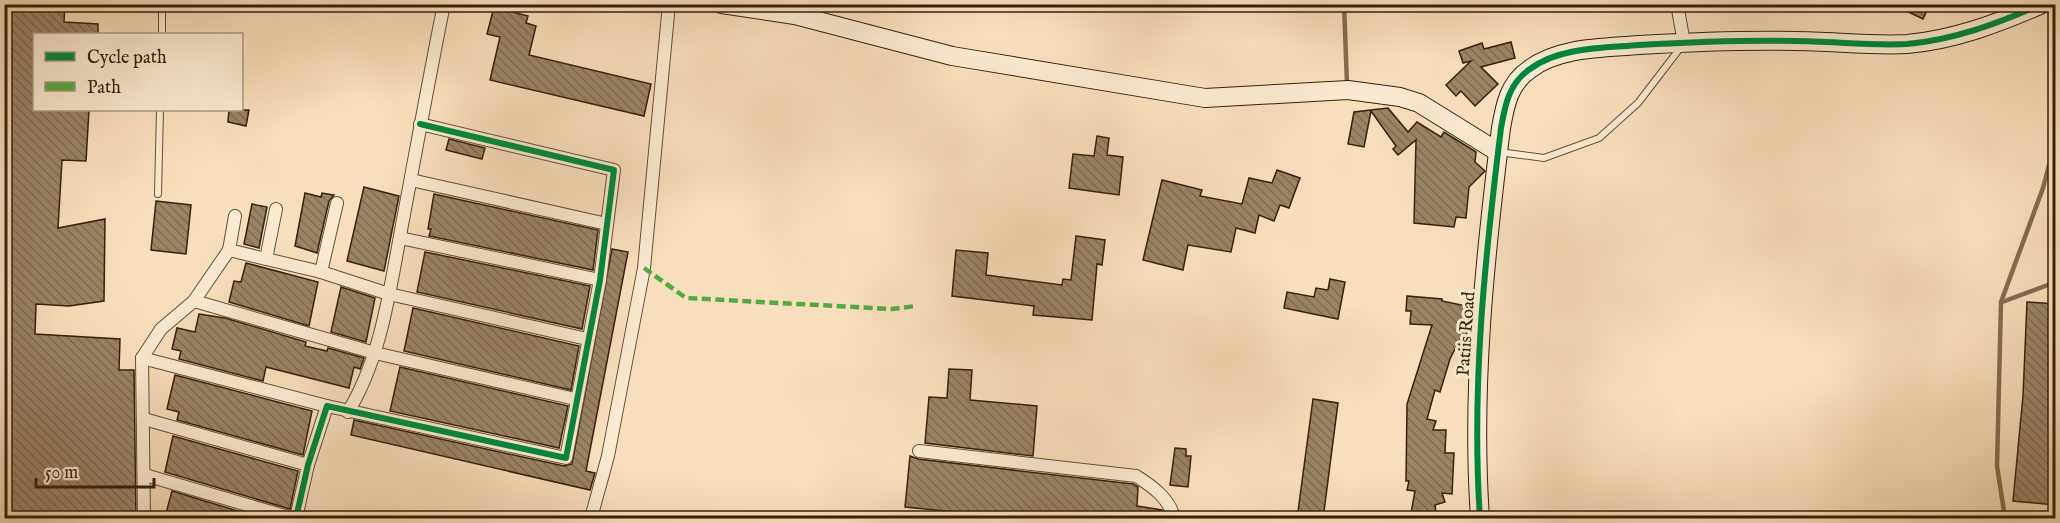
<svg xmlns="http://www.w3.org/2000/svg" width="2060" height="523" font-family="'IM FELL English',serif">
  <defs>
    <pattern id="building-back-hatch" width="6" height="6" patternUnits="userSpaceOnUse" patternTransform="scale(1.5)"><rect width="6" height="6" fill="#9a8467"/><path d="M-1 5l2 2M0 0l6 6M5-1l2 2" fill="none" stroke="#7e6c53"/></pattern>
  </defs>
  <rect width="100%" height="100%" fill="#f8dfbb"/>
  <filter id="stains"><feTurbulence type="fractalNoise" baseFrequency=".00333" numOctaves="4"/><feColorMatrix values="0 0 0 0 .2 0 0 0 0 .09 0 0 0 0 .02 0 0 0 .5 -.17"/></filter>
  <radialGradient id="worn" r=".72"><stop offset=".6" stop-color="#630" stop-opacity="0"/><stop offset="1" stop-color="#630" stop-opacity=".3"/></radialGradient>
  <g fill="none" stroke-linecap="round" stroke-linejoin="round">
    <g stroke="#826c52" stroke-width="4.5">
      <polyline points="1344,4 1347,84"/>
      <polyline points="2002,302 2056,282"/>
      <polyline points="2005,518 1997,466 2001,302 2043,188 2056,139"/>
    </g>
  </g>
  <g fill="url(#building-back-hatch)" stroke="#35210c" stroke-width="1.5">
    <polygon points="4,4 65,4 64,22 98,24 98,34 34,34 34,110 89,110 86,161 62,160 58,228 105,219 104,301 69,306 36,304 35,334 120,339 119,370 134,370 136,519 4,519"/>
    <polygon points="1892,4 1930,4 1923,19"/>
    <polygon points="494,7 528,16 526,23 536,26 529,55 651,84 644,116 490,80 500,37 487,34"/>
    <polygon points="1511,42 1515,58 1481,67 1498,84 1475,106 1461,91 1456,96 1446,85 1471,61 1463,63 1459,51 1482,43 1484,49"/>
    <polygon points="1388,108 1408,132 1417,122 1441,137 1444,132 1476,152 1475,162 1485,171 1469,187 1466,218 1456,217 1454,227 1414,223 1416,140 1398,155 1393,149 1396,146 1371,111 1364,147 1348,144 1354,112"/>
    <polygon points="229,110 249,110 246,126 228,122"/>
    <polygon points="1097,136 1109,138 1107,155 1123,157 1119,195 1069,188 1073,154 1094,156"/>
    <polygon points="449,139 485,148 482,159 446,150"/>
    <polygon points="1277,170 1300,178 1289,208 1280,205 1274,221 1259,215 1255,233 1236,228 1231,252 1188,245 1183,270 1143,260 1162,180 1202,190 1200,196 1242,204 1249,178 1272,183"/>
    <polygon points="364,187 399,196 384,271 347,261"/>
    <polygon points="305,193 321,197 322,193 334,195 329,201 317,253 295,246"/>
    <polygon points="434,194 598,230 593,270 429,236 431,229 428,229"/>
    <polygon points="156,201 191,205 186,254 151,250"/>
    <polygon points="252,204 267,207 259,248 244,244"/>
    <polygon points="1076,236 1105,240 1102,265 1097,264 1092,320 1033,315 1034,306 952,296 956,250 988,253 986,275 1062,285 1063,279 1071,280"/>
    <polygon points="612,249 628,252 586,471 595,473 590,490 351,435 354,420 564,466 572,464"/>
    <polygon points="425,252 590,286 582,329 417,292"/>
    <polygon points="246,263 318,282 309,326 229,302 234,281 241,282"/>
    <polygon points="1330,279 1345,282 1338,319 1284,308 1287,292 1314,297 1316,288 1328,290"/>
    <polygon points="341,287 375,298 366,342 331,332"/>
    <polygon points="1407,296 1442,299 1442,301 1471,307 1466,337 1461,337 1450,359 1440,392 1435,390 1427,419 1436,421 1433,430 1446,430 1445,453 1454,453 1452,494 1442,493 1445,502 1435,505 1437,519 1410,519 1415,491 1407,490 1409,481 1406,481 1407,404 1432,325 1410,324 1411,311 1406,311"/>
    <polygon points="2027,302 2055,304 2055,505 2013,501 2023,396"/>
    <polygon points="413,308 579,346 571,390 404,351"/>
    <polygon points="199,314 225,318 306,342 305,346 327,351 328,348 364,358 360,369 354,367 349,388 266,367 263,381 179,359 181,351 172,349 177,328 195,332"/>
    <polygon points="400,367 568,406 559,448 390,411"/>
    <polygon points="949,369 972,370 970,400 1037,406 1033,456 925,443 929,397 947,398"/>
    <polygon points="175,375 312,411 303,455 177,420 179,412 167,409"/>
    <polygon points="1313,399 1338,403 1323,519 1297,519"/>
    <polygon points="173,436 298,471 290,509 165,472"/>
    <polygon points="1175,448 1186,449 1186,456 1191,456 1188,487 1170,485"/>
    <polygon points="910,456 918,459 1133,484 1138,487 1137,506 1162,510 1166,519 1023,519 905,507"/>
    <polygon points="172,491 264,519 174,519 175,515 166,513"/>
  </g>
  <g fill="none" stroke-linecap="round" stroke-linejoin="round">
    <g stroke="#665038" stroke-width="8">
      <g id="lane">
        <polyline points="162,34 162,4"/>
        <polyline points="1499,152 1544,158 1599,138 1638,103 1681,47"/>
        <polyline points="158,194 160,110"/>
      </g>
    </g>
    <g stroke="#665038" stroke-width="14">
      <g id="street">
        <polyline points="1677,4 1684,43"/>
        <polyline points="411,180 607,224"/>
        <polyline points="337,203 321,272 389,294 587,339"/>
        <polyline points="276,209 266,259 321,272"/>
        <polyline points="235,216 229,250 266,259"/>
        <polyline points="400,238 600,280"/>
        <polyline points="194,301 375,353 575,399"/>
        <polyline points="142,358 327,406"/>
        <path d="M348 412C382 356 390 288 402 225 416 151 429 78 444 4"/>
        <polyline points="144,419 308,465"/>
        <path d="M919 451 1136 476C1152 486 1170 499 1174 518"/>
        <polyline points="145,475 292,518"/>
        <polyline points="144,518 142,358 161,329 194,301 229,250"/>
        <polyline points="296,518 308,465 327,406 566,458 600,280 614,170 420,124"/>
        <polyline points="591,518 608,456 644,268 669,4"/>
      </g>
    </g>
    <g stroke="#35210c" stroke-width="20">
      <g id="secondary">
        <polyline points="722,4 795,15 952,56 1205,98 1348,90 1400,97 1419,103 1498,152"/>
        <path d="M1480 518C1471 388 1485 257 1501 128 1505 105 1509 83 1530 69 1559 47 1604 48 1639 45 1691 42 1742 40 1794 41 1831 41 1870 46 1907 44 1954 40 1999 23 2042 4"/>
      </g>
    </g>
    <use href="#lane" stroke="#faead3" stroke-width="6"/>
    <use href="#street" stroke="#faead3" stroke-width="12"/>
    <use href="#secondary" stroke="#faead3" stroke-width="18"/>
    <polyline stroke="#54aa41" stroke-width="4.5" stroke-dasharray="9 4.5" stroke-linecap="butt" points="644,268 686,298 892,309 916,306"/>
    <g stroke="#faead3" stroke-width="10">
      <g id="cycleway">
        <polyline points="296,518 308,465 327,406 566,458 600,280 614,170 420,124"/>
        <path d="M1480 518C1471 388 1485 257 1501 128 1505 105 1509 83 1530 69 1559 47 1604 48 1639 45 1691 42 1742 40 1794 41 1831 41 1870 46 1907 44 1954 40 1999 23 2042 4"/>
      </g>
    </g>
    <use href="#cycleway" stroke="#00873e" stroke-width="6"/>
  </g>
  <g text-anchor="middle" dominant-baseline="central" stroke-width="6" stroke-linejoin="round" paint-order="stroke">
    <g font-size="18" fill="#35210c" stroke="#faead3">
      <text transform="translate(1467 334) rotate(-86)">Patiis Road</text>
    </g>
  </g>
  <rect width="2060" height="523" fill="none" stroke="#f8dfbb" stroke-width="24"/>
  <rect x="6" y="6" width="2048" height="511" fill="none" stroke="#35210c" stroke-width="3"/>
  <rect x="12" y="12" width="2036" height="499" fill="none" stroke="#35210c" stroke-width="1.5"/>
  <rect x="33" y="33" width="210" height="78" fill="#faead3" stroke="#ab9a83" stroke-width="1.5"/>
  <rect x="45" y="52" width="30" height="9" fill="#00873e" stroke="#ab9a83" stroke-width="1.5"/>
  <text x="87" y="63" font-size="18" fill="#35210c">Cycle path</text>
  <rect x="45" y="82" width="30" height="9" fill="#54aa41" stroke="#ab9a83" stroke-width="1.5"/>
  <text x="87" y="93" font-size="18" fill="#35210c">Path</text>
  <path d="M36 478v9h118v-9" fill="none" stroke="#35210c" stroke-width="3"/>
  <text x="45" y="478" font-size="18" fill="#35210c" stroke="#faead3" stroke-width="4.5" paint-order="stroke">50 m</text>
  <rect width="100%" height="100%" filter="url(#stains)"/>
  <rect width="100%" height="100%" fill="url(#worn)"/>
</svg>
